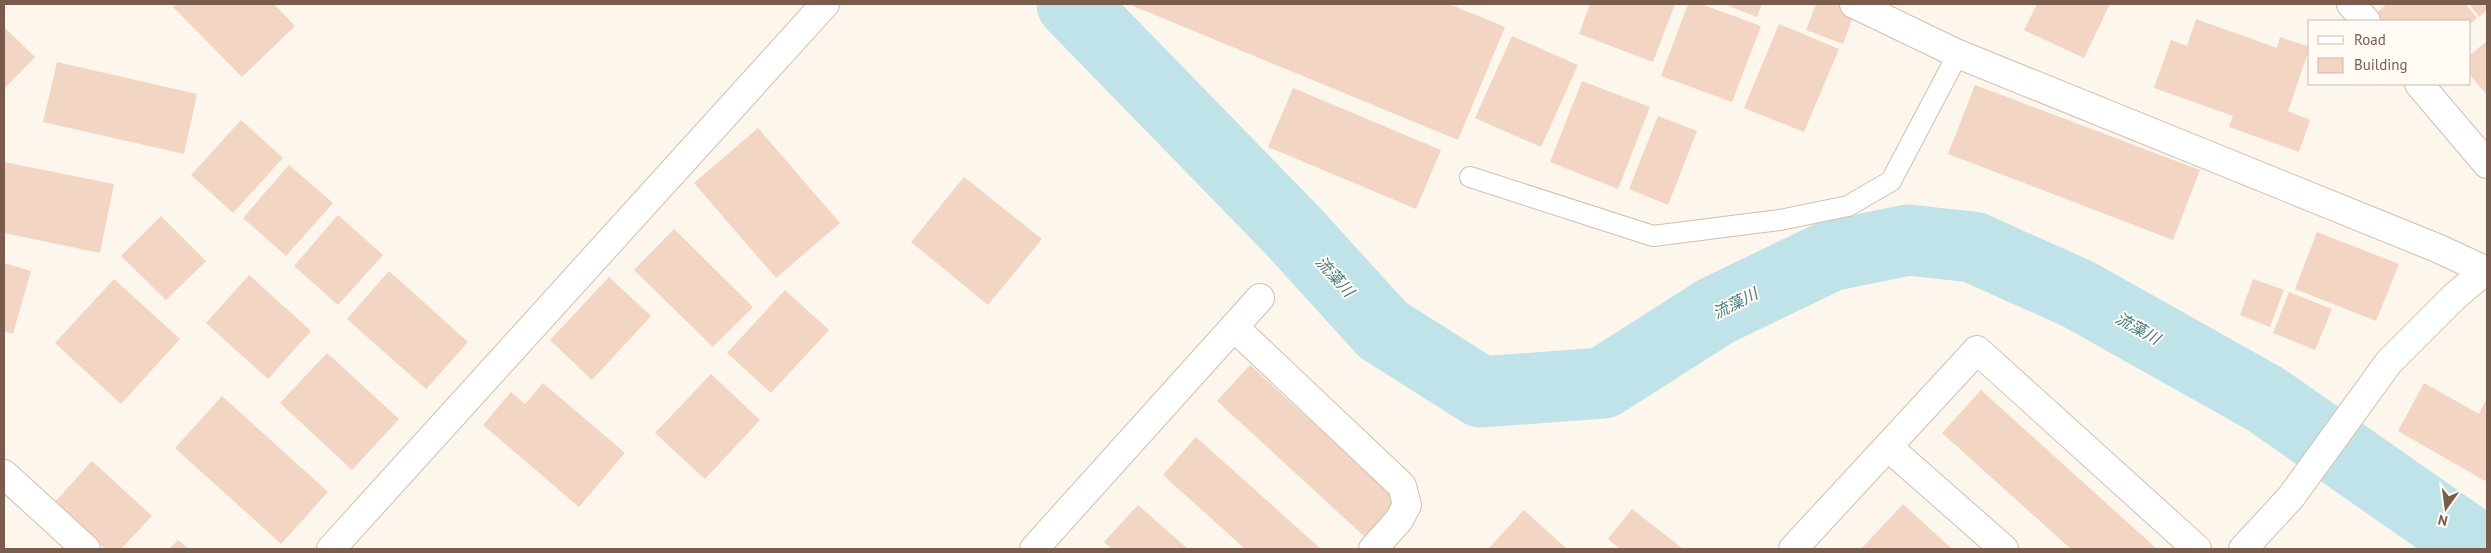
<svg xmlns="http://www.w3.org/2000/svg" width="2491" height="553" font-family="'PT Sans','Noto Sans JP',sans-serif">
  <rect width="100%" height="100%" fill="#fdf6ec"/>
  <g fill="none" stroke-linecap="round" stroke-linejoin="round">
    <polyline stroke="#bfe3e8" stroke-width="71" points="1072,4 1293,231 1383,330 1481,392 1603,383 1716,311 1830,256 1908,240 1973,247 2078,294 2265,399 2480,549"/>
  </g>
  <g fill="#f3d5c3">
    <polygon points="177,4 274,4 295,26 242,77 173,7"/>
    <polygon points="1134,4 1449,4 1505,27 1458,140 1133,6"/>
    <polygon points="1590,4 1675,4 1653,62 1579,34"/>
    <polygon points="1688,4 1701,4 1761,26 1732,102 1661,76"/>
    <polygon points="1724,4 1762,4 1757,17"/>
    <polygon points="1816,4 1844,4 1856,9 1843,44 1806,30"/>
    <polygon points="2037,4 2110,4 2084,58 2024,30"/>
    <polygon points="2387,4 2466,4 2477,18 2470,24 2470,21 2382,21 2375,14"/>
    <polygon points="2469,4 2487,4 2487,10 2479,17"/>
    <polygon points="2196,19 2277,48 2280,37 2310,47 2288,111 2310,120 2299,152 2229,127 2233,116 2154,88 2171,40 2187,46"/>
    <polygon points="1779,24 1839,49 1804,132 1744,108"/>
    <polygon points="4,27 35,57 4,89"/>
    <polygon points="1512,36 1578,65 1541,147 1475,118"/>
    <polygon points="2487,41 2487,95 2470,75 2470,55"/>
    <polygon points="57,62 197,94 184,154 43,122"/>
    <polygon points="1582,81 1650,107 1618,189 1550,162"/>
    <polygon points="1975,85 2200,170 2173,240 1948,154"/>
    <polygon points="1293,88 1441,150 1416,209 1268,147"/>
    <polygon points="1658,116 1697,131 1668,205 1629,189"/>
    <polygon points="241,120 283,158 233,213 191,175"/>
    <polygon points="758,128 840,223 776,278 694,183"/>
    <polygon points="4,162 114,184 100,253 4,233"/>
    <polygon points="289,165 333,203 286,256 243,218"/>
    <polygon points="964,177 1042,239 988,305 911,242"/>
    <polygon points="338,215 383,255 338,305 294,266"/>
    <polygon points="161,216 206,261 166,300 121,256"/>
    <polygon points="674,229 753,307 713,347 634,270"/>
    <polygon points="2317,232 2399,264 2376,321 2295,289"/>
    <polygon points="4,263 31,271 13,334 4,331"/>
    <polygon points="389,271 468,342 426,389 347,319"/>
    <polygon points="249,275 311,331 268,379 206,323"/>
    <polygon points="609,277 651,316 592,380 550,340"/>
    <polygon points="114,279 180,339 121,404 55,343"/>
    <polygon points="2253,279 2284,290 2270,327 2240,315"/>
    <polygon points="785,290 829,330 771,393 727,353"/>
    <polygon points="2289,292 2332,309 2315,350 2273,333"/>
    <polygon points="327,353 399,419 352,470 280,403"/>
    <polygon points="1250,365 1399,501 1365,537 1217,401"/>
    <polygon points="711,374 760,420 705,479 655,433"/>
    <polygon points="543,383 625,453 579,507 483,425 511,392 525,404"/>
    <polygon points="2424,383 2479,414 2487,398 2487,482 2398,431"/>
    <polygon points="1981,390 2157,549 2071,549 1942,433"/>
    <polygon points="222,396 328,492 281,544 175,448"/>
    <polygon points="1196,437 1321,549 1245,549 1163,475"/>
    <polygon points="92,461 152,516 121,549 105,549 54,503"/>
    <polygon points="1903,504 1952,549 1861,549"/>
    <polygon points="1138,505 1188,549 1112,549 1104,542"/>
    <polygon points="1632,509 1683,549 1620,549 1608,539"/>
    <polygon points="1524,510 1567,549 1488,549"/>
    <polygon points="178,540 189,549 169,549"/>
  </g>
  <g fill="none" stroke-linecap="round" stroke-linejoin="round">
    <g stroke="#d1beb0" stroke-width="22">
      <polyline id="lane" points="1470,177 1653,236 1780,220 1848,206 1891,181 1958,54"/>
    </g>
    <g stroke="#d1beb0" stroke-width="30">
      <g id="street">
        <polyline points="1854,4 1958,54 2437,248 2487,271"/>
        <polyline points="2351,4 2366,21"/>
        <polyline points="2419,84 2487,164"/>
        <polyline points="1235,328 1402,486 1407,505 1399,520 1373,549"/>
        <polyline points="1888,447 2004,549"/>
        <polyline points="4,474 86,549"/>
        <polyline points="331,549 825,4"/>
        <polyline points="1034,549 1260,298"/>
        <polyline points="1793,549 1977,350 2197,549"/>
        <polyline points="2243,549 2291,497 2389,362 2454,297 2487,269"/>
      </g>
    </g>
    <use href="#lane" stroke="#fff" stroke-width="20"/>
    <use href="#street" stroke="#fff" stroke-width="28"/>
  </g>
  <g text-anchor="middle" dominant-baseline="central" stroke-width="4" stroke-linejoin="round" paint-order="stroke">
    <g font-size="16" font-style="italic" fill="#437c86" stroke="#fffaf3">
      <text transform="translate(1335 276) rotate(48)">流藻川</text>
      <text transform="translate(1735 303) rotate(-27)">流藻川</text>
      <text transform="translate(2138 328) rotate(29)">流藻川</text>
    </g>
  </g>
  <rect width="2491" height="553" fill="none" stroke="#7a5c4d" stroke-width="10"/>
  <rect x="2308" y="20" width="162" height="65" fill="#fffaf3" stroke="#cabbb1"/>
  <rect x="2318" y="36" width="25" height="8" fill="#ffffff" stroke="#cabbb1"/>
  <text x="2354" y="45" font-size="15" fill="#7a5c4d">Road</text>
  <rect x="2318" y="58" width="25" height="15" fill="#f3d5c3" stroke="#cabbb1"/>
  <text x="2354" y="70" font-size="15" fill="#7a5c4d">Building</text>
  <g transform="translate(2446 508) rotate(194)" stroke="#fffaf3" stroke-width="4" paint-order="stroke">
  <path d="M0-4L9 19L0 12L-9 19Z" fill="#7a5c4d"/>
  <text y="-8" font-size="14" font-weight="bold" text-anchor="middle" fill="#7a5c4d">N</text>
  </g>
</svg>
